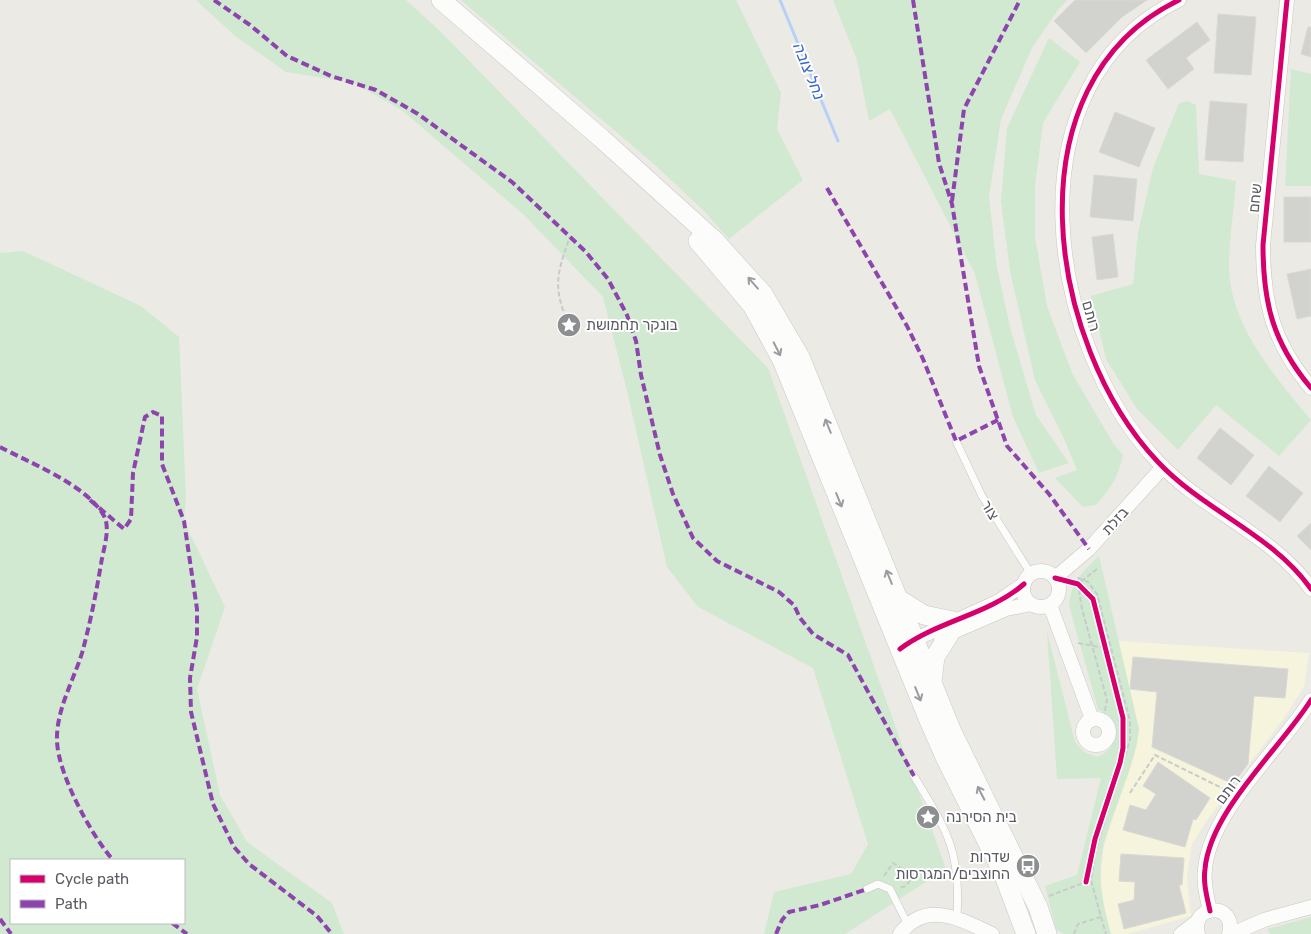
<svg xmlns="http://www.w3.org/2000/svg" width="1311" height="934" font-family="Rubik,'Noto Sans Hebrew',sans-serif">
  <rect width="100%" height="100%" fill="#ebeae4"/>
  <polygon fill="#f6f4dc" points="1118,641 1309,653 1304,687 1284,718 1207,820 1192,844 1187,877 1191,916 1127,934 1111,934 1104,911 1100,883 1104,845 1137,746 1139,729"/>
  <g fill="#d1e9d1" fill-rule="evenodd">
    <polygon points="196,0 406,0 444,35 768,368 946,869 845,934 764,934 774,892 851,874 868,844 813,668 698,607 667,567 628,395 603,297 525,216 403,111 354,83 286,72 235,36"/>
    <polygon points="461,0 736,0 781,93 777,129 803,180 729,239 704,211 655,165"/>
    <polygon points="833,0 1067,0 1058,10 1032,48 1001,119 989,197 997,268 1011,331 1036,415 1069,463 1039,473 1013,417 975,274 890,109 869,121 857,60"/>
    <path d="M1049 38 1080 62 1043 123 1035 186V237L1047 306 1072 373 1113 443 1123 455C1118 478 1111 488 1096 505L1083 507 1055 478 1077 470 1065 441 1035 380 1010 271 1001 201 1007 128Z"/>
    <polygon points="1291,69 1311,74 1311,186 1285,186"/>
    <path d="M1188 101 1196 105 1199 174 1236 181C1234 207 1230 234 1229 261 1227 323 1274 375 1311 420L1279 456 1216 405 1178 450 1137 409 1106 359 1091 296 1133 284 1138 233 1153 168 1179 103Z"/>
    <path d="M23 251 141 306 179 337 186 498 184 521 225 607 197 689 220 795 247 842 332 903 344 934H0V253ZM11 860H184V923H11Z"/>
    <path d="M1099 556 1139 729C1134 769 1115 804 1104 843 1096 873 1103 905 1111 934H1064L1056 929 1045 886 1077 875 1101 778 1057 779 1047 632 1075 742 1084 752 1097 757C1121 748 1119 721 1098 709L1069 605C1071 583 1083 571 1099 556Z"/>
    <polygon points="1311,917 1311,934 1270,934 1267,929"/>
  </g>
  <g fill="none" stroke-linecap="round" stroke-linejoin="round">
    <polyline stroke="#b6d1f7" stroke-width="3" points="780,0 838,141"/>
  </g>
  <g fill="#d2d2ce" stroke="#dad9d4">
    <polygon points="1075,0 1147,0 1122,17 1086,53 1054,21"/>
    <polygon points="1218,14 1256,17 1251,75 1214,73"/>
    <polygon points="1197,22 1210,40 1186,58 1194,69 1168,89 1146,60"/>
    <polygon points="1308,27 1311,27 1311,57 1301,54"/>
    <polygon points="1210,101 1247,104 1243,162 1205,160"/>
    <polygon points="1115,112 1155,128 1139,167 1099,152"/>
    <polygon points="1094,175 1137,179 1133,221 1090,217"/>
    <rect x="1284" y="197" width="27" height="45"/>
    <polygon points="1113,234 1118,277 1097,280 1092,237"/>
    <polygon points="1311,269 1311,316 1297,319 1287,274"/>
    <polygon points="1220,428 1254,455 1231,485 1197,458"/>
    <polygon points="1269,466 1303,493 1280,522 1246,496"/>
    <polygon points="1311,523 1311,550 1297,536"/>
    <polygon points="1133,657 1288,669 1285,698 1254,696 1248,764 1233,784 1152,747 1157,692 1130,689"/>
    <polygon points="1158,762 1210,798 1196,820 1193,819 1185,847 1123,830 1130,805 1146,810 1156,794 1143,786"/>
    <polygon points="1121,854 1184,858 1182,885 1179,885 1186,913 1124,929 1118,904 1134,900 1135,882 1119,881"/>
  </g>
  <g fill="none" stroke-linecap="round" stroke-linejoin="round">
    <g stroke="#c7c6c6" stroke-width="8">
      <g id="service">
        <polyline points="956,441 982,496 1031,574"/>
        <path d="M914 776C947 831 961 850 957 917"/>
        <polyline points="867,889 878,884 890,889 908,925"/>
      </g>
    </g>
    <g stroke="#c7c6c6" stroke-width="15">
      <g id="minor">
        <path d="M1179 0C1007 83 1047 345 1158 462 1204 511 1272 534 1311 589"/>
        <path d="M1287 0 1263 245C1263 303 1273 343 1311 388"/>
        <circle cx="1041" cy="589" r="18"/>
        <polyline points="1055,578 1089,549 1163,467"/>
        <polyline points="1050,605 1092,719"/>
        <polyline points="941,637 1006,609 1031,604"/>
        <polyline points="907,643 999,601 1024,584"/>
        <circle cx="1096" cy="732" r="13"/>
        <path d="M1210 911C1207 897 1203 883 1205 869 1210 811 1280 749 1311 700"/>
        <path d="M900 934C926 899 962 920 992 934"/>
        <polyline points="1181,934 1198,921"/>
        <path d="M1198 934C1189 903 1238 902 1229 934"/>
        <polyline points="1232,934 1264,920 1311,907"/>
      </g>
    </g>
    <g stroke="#c9c9c9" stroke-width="20">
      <g id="secondary">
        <polyline points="441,0 601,138 714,240 763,294 800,357 952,732 1038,907 1047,934"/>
        <polyline points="698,241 752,305 782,360 928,718 945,757 1003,873 1026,934"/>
        <polyline points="897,598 924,615 953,621"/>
        <polyline points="932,681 935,657 950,633"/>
      </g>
    </g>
    <g stroke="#c7ccca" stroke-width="2" stroke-dasharray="5 2.5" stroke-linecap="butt">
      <path d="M569 325C552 287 557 274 570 236"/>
      <polyline points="1097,569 1078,584 1082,609 1107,700 1104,716"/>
      <polyline points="1078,643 1105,648"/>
      <polyline points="1130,793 1155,755 1226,790"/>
      <polyline points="884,876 893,863 913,876 906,886 899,888"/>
      <polyline points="1049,896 1091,880"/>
      <polyline points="1101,917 1106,934"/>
      <polyline points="1074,934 1078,924 1101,917 1091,880 1096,849 1130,740 1130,721 1097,594 1088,582 1076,577"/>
    </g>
    <use href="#service" stroke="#fcfcfb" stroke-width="7"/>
    <use href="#minor" stroke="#fcfcfb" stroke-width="14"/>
    <use href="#secondary" stroke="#fcfcfb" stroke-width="19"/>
    <g stroke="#8e44ad" stroke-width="4" stroke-dasharray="8 4" stroke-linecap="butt">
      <polyline points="214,0 250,25 287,56 331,76 376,90 418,114 512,182 586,252 608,279 627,315 636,341 641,375 660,455 673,494 693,538 717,561 779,592 794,605 800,618 813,634 848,655 914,776"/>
      <polyline points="913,0 939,163 952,204 979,366 1007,446 1049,494 1089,549"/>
      <polyline points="827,188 907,326 923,359 956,441 998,420"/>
      <polyline points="952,201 964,109 1020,0"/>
      <path d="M0 447C30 463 87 485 104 516 111 529 103 550 101 564 96 594 90 624 82 653 73 682 56 710 57 741 58 774 91 835 113 860"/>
      <polyline points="90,500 124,529 131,519 133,473 145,417 153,412 162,416 162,464 184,521 197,609 197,637 190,678 191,712 213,804 234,847 249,864 317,916 332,934"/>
      <polyline points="0,919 11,934"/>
      <polyline points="172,923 187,934"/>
      <polyline points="776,934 782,920 789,912 820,905 867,889"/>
    </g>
    <g stroke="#fff" stroke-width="8">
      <g id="cycleway">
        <path d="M1179 0C1007 83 1047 345 1158 462 1204 511 1272 534 1311 589"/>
        <path d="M1287 0 1263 245C1263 303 1273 343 1311 388"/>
        <polyline points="1055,578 1078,584 1093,599 1123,718 1123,748 1120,763 1095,839 1086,882"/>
        <path d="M900 649C937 621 988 615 1024 584"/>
        <path d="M1210 911C1207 897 1203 883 1205 869 1210 811 1280 749 1311 700"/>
      </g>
    </g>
    <use href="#cycleway" stroke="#d6006c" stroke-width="5"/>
  </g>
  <defs><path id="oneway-shaft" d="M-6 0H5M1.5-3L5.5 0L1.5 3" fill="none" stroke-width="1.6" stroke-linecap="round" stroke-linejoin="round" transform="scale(1.25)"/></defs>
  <g stroke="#9b9ca0">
    <use href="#oneway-shaft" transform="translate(753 283) rotate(-131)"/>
    <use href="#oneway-shaft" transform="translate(777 349) rotate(63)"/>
    <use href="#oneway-shaft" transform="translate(828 426) rotate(-112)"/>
    <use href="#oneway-shaft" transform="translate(839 500) rotate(68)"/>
    <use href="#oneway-shaft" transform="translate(889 577) rotate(-112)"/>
    <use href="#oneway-shaft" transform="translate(918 694) rotate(68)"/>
    <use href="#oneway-shaft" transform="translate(981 793) rotate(-117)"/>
  </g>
  <defs>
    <g id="sight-disc" transform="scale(1.25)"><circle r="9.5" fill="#8d8e90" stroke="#fff"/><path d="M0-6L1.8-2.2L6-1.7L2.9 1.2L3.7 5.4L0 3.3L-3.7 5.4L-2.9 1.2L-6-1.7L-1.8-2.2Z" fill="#fff"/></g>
    <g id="bus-disc" transform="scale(1.25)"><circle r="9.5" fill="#8d8e90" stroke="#fff"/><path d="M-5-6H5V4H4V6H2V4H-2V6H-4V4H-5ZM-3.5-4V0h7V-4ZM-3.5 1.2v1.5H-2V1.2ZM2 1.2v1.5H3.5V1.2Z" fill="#fff"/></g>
  </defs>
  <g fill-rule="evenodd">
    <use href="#sight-disc" x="569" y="325"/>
    <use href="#sight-disc" x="928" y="817"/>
    <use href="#bus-disc" x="1028" y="866"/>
  </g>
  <g text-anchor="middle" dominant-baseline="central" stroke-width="4" stroke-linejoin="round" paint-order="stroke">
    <g font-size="15" fill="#5a5c63" stroke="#fff">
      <text transform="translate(1255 198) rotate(-84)">שחם</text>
      <text transform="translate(1091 316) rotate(74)">רותם</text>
      <text transform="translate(990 510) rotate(59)">צור</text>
      <text transform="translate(1115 521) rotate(-48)">בזלת</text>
      <text transform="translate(1228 790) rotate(-53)">רותם</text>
    </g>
    <g font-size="15" fill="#5a5c63" stroke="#fff" text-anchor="start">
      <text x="586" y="325">בונקר תחמושת</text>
      <text x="946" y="817">בית הסירנה</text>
      <text x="1010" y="857" text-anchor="end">שדרות<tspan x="1010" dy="17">החוצבים/המגרסות</tspan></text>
    </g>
    <g font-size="16" font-style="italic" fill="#3969cc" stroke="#fff">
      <text transform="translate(809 71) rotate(68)">נחל צובה</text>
    </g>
  </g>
  <rect x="10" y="859" width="175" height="65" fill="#ffffff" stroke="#bdbec1"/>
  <rect x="20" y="875" width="25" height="8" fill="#d6006c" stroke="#bdbec1"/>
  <text x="55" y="884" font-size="15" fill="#5a5c63">Cycle path</text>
  <rect x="20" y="900" width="25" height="8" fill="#8e44ad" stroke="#bdbec1"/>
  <text x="55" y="909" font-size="15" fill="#5a5c63">Path</text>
</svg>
